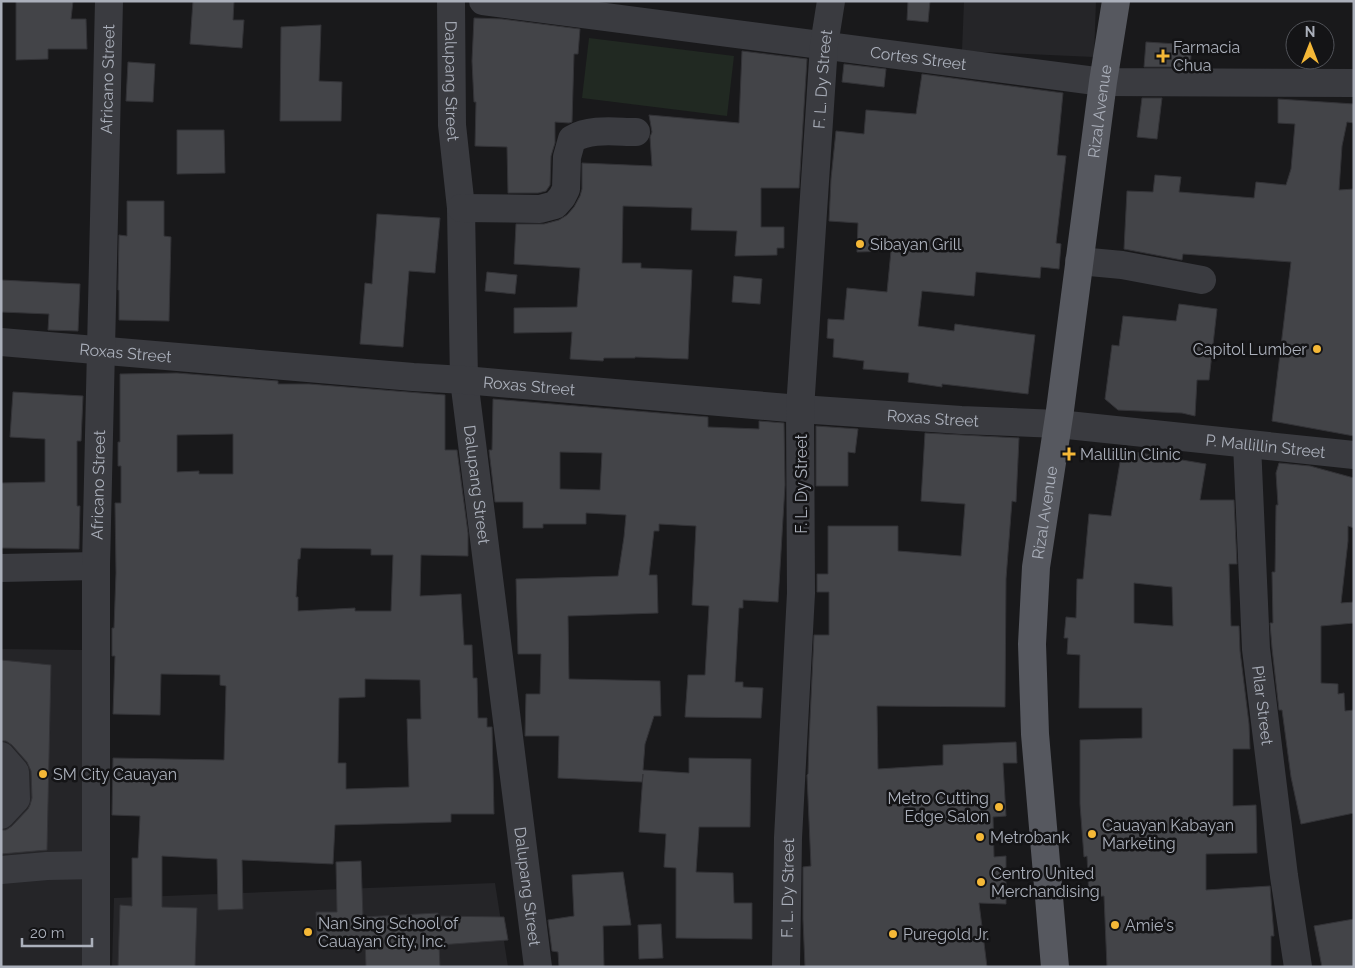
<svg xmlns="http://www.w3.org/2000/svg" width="1355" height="968" font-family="Raleway,sans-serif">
  <rect width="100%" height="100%" fill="#19191b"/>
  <g fill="#252528">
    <polygon points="964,1 1096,1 1094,57 962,51"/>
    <polygon points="1,649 83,650 87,967 1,967"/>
    <polygon points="495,883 508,967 112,967 114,898"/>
  </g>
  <polygon fill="#212922" points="589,38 734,56 727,116 582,98"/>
  <g fill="#434448" stroke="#333337" fill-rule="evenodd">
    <polygon points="16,1 73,1 71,19 86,19 87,49 48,49 48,59 16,60"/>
    <polygon points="193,1 234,1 233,20 244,20 242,48 190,44"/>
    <polygon points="908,1 930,1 928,22 907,20"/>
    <polygon points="474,18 502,19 580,29 578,54 574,54 572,122 569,123 555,122 555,143 551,156 550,185 546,191 538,193 508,193 507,147 475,146 476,102 474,102 472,61"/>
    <polygon points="321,25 319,81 342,82 341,121 280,121 281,27"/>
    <polygon points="1146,42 1192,45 1190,67 1144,67"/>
    <polygon points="742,51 807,59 799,188 761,188 761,227 784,227 784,248 777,248 777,255 735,256 737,231 691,230 692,208 623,206 622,263 641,263 641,268 692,270 688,359 635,357 635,358 604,358 603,361 570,359 572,332 514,333 514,308 577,307 580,268 514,264 516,224 544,224 559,220 567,215 574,207 580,196 582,189 582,163 652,166 650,137 652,132 649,115 739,123"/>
    <polygon points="128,62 155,64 153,102 126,101"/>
    <polygon points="844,64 886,69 884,87 842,82"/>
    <polygon points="922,74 1063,93 1057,155 1066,156 1056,243 1061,244 1059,269 1041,267 1040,278 976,272 974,296 922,291 918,326 954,331 955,324 1035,335 1028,394 942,384 942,387 908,382 909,373 863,369 864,361 833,357 834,339 827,338 828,319 844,320 847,288 887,292 891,251 857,252 858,223 829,221 831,179 836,131 864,134 866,110 916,114"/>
    <polygon points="1142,98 1162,98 1157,139 1137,137"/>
    <polygon points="1278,99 1354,104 1354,123 1347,122 1342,146 1339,190 1354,189 1354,436 1272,421 1291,262 1183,254 1182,260 1124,249 1127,191 1153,192 1155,175 1181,177 1179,192 1254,198 1256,182 1286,185 1291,169 1295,124 1278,123"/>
    <polygon points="177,130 224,130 225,173 177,174"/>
    <polygon points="127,201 164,201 164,236 171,237 169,321 119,320 119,290 118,290 119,235 127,236"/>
    <polygon points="377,214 440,218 435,273 409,271 403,347 360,344 365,283 372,284"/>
    <polygon points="487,272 517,275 515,294 485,291"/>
    <polygon points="734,276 762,279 760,304 732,302"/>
    <polygon points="1,280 80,284 78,331 48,330 49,314 1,312"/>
    <polygon points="1179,304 1217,309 1209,380 1197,380 1195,416 1182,413 1118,410 1105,399 1112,345 1119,346 1123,316 1176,321"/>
    <path d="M177 373 278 381V384H309L445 395V450H457L468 533V556L421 555 420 596 461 594 464 645H472L473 678H477L478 718H487V727H492L494 814H451V822L335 825 333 864 242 860 243 909 218 910 217 859 162 856V907L197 908 195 967H118L120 905 132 906V858H138L140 816 112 815 113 758 224 760 226 686 220 685V675L161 674 160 715 113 714 115 656H112V628H114L116 573 115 503H121V466H118V442H120V374ZM233 434V474H199V471L177 472V435ZM301 548 371 549V555H393L391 611H355V608L298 611V597H296L298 559H300ZM365 679 420 680 421 719H407L409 787 346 789V763H338L339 698 365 697Z"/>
    <polygon points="13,392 83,396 81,441 77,441 77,506 80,506 79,549 1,548 1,483 45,482 45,439 10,437"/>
    <path d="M493 399 708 417V427L759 429V421L784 423 785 485 778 602 743 600V608H739L735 682H743V687L763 688 761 718 685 717 688 675H705L709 606 692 605 696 526 659 524V531H654L649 575H657L658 613 568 616 569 679 660 681 661 716H654L645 744 643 770 689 773V758L751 759 750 827H699L696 872 733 873 734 903H752V939L676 938V868L664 867 666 834 639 832 643 774 642 782 558 778 559 736H525L526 694H540L541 654H518L516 579 618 576 624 537 626 515 586 513V524H543V528H523V502H495L489 450H492ZM560 452 602 453 600 490 560 489Z"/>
    <polygon points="816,426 858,429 855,453 848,452 848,486 816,486"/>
    <polygon points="925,433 1019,438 1016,502 1012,501 1006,579 1005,707 877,706 878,769 943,765 943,745 1016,742 1017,763 1003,763 1006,816 993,817 994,857 1006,856 1006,904 979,903 987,967 805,967 803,919 803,867 811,866 807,775 808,774 809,741 814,635 829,635 829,592 817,592 817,574 828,574 828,526 898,526 898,551 961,556 965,504 921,501"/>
    <path d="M1122 450 1206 464 1200 500H1234L1237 564H1229L1231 626H1239L1240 651 1249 724 1250 749H1233V806L1256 805 1257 853 1206 854V890L1270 886 1274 936H1271V967H1107L1104 896 1089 897 1087 856 1084 857 1080 804V740L1142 738V708H1079L1080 655 1067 654 1068 638H1064L1066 617 1076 618 1077 579H1083L1089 514 1111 516ZM1134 583 1172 587 1173 626 1134 623Z"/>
    <polygon points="1279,463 1310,466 1354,478 1354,528 1348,526 1348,541 1341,603 1354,602 1354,623 1321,626 1321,683 1338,684 1338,694 1344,693 1345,711 1354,710 1354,813 1301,824 1291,777 1282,710 1279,710 1272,648 1270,623 1273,623 1272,572 1275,572 1276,505 1278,505 1276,473"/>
    <polygon points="1,660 51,665 47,850 1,854 1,830 6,830 12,826 28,809 30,805 32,798 31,771 27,762 12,745 6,741 1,741"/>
    <polygon points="361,861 363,917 438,913 438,916 504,917 508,940 439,945 440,967 366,967 365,941 317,941 316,912 337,912 336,862"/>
    <polygon points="623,872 631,925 603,926 604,967 559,967 558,952 552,951 548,920 574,916 572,875"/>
    <polygon points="1354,919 1354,967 1322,967 1314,926"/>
    <polygon points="661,924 663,958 639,959 638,925"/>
  </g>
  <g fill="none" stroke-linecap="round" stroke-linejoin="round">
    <g stroke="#3a3b40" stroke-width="28">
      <path id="s1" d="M451 1 452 125 461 208 464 380 538 967"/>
      <path id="s2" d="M483 1 1103 82 1354 83"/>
      <path d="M461 208 540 209 555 205 562 197 566 189 567 157 572 139C591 128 615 132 636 132"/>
      <polyline points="1079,261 1122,265 1202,280"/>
      <path id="s3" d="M1 342 413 377 464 380 800 409 961 420 1058 424 1354 455"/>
      <path id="s4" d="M1247 444 1256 649 1284 876 1298 967"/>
      <polyline points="1,568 96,566"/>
      <polyline points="1,756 15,772 16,799 1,815"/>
      <polyline points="1,870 47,866 96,865"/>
      <path id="s5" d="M96 967V566L109 1"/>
      <path id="s6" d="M786 967 788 838 801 593 800 409 824 45 831 1"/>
    </g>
    <path stroke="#56585f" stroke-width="28" id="s7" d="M1055 967 1035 734 1032 644 1036 567 1060 410 1103 82 1116 1"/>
  </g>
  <g fill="#f5b837" stroke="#141416" stroke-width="2">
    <path d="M1160.5 48.5h5v5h5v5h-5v5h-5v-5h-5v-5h5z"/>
    <circle cx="860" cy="244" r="5"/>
    <circle cx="1317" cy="349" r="5"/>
    <path d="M1066.5 446.5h5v5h5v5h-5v5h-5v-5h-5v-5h5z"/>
    <circle cx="43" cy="774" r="5"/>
    <circle cx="999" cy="807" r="5"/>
    <circle cx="1092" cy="834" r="5"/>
    <circle cx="980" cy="837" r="5"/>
    <circle cx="981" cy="882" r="5"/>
    <circle cx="1115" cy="925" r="5"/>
    <circle cx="308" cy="932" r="5"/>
    <circle cx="893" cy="934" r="5"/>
  </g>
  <g text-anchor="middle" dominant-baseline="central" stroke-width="5" stroke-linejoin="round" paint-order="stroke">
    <g font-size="16" fill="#abb0bb" stroke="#141416" text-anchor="start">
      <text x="1173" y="47">Farmacia<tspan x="1173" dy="18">Chua</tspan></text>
      <text x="870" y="244">Sibayan Grill</text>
      <text x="1307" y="349" text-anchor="end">Capitol Lumber</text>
      <text x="1080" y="454">Mallillin Clinic</text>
      <text x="53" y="774">SM City Cauayan</text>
      <text x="989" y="798" text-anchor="end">Metro Cutting<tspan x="989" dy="18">Edge Salon</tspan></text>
      <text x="1102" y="825">Cauayan Kabayan<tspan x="1102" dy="18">Marketing</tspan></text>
      <text x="990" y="837">Metrobank</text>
      <text x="991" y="873">Centro United<tspan x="991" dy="18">Merchandising</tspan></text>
      <text x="318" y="923">Nan Sing School of<tspan x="318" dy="18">Cauayan City, Inc.</tspan></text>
      <text x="1125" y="925">Amie's</text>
      <text x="903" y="934">Puregold Jr.</text>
    </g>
    <g font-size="16" fill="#abb0bb" stroke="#141416">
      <text stroke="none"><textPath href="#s2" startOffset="439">Cortes Street</textPath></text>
      <text stroke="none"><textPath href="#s5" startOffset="888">Africano Street</textPath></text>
      <text stroke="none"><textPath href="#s6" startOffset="889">F. L. Dy Street</textPath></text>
      <text stroke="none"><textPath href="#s1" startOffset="80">Dalupang Street</textPath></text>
      <text stroke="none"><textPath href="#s7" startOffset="861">Rizal Avenue</textPath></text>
      <text stroke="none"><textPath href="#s3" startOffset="125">Roxas Street</textPath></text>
      <text stroke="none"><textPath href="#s3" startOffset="530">Roxas Street</textPath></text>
      <text stroke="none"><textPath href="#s3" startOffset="935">Roxas Street</textPath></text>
      <text stroke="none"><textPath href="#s3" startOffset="1269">P. Mallillin Street</textPath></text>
      <text stroke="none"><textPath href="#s5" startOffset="482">Africano Street</textPath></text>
      <text transform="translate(801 484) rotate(-90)">F. L. Dy Street</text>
      <text stroke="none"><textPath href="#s1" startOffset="485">Dalupang Street</textPath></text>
      <text stroke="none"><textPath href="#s7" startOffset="456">Rizal Avenue</textPath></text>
      <text stroke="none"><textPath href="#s4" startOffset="262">Pilar Street</textPath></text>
      <text stroke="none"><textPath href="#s1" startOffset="890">Dalupang Street</textPath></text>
      <text stroke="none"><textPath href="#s6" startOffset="79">F. L. Dy Street</textPath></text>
    </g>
  </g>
  <rect width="1355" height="968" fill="none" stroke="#abb0bb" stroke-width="5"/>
  <g transform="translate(1310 45)"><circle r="24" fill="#141416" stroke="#505258"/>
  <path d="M0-4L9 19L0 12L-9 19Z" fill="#f5b837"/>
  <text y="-8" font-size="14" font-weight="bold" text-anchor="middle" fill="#abb0bb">N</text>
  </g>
  <path d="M22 938v8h70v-8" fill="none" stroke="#abb0bb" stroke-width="2.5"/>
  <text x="30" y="938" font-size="15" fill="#abb0bb" stroke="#141416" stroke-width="4" paint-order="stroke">20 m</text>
</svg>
